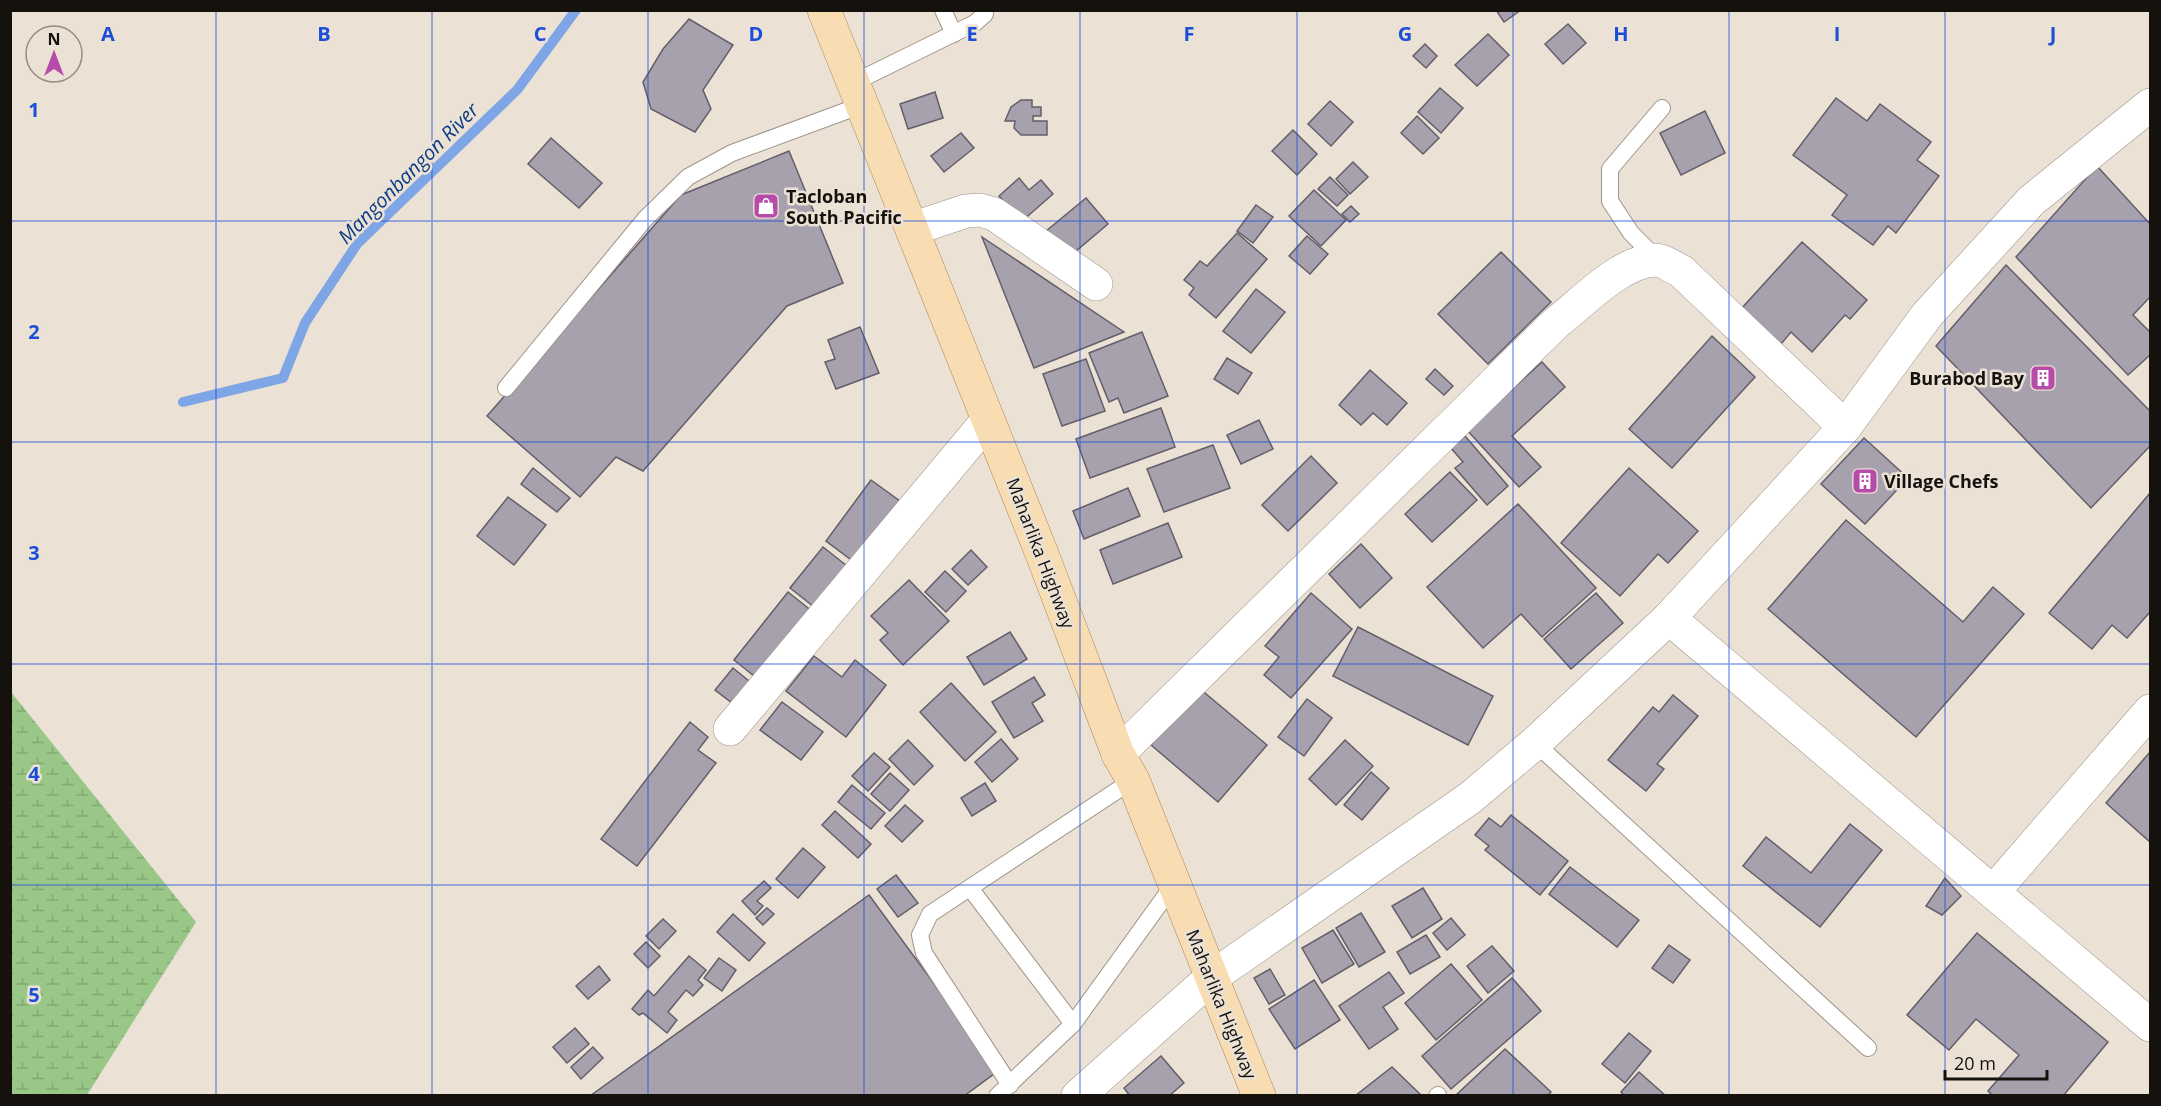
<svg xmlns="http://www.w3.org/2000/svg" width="2161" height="1106" font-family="'Open Sans',sans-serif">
  <defs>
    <pattern id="wetland-marsh" width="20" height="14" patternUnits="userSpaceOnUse" patternTransform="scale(1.5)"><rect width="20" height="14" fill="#99c788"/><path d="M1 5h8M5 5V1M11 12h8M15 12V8" fill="none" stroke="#83aa74"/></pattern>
  </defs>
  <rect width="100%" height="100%" fill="#ebe1d5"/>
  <polygon fill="url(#wetland-marsh)" points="11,692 196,922 87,1095 11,1095"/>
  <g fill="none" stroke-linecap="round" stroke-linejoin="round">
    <polyline stroke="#7ea6e6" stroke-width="10" points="183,402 283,378 305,323 357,244 517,90 576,10"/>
  </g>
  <g fill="#a7a1ae" stroke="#635e69" stroke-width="1.5">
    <polygon points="1496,10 1521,10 1504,22"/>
    <polygon points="689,19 733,45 703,90 711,109 695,132 651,109 643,82 663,49"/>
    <polygon points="1568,24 1586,43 1563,64 1545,44"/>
    <polygon points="1488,34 1509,55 1477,86 1455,65"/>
    <polygon points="1425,44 1437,56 1426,68 1413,56"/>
    <polygon points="1440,88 1463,108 1441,133 1418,112"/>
    <polygon points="935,92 943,118 908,129 900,104"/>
    <polygon points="1836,98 1867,121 1880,104 1931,142 1917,160 1939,176 1896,233 1888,226 1873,245 1832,215 1847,195 1793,155"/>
    <polygon points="1021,100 1032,100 1032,107 1041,107 1041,116 1033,116 1033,121 1047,121 1047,135 1021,135 1014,128 1015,121 1005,121 1011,107"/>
    <polygon points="1330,101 1353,122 1331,146 1308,124"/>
    <polygon points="1705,111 1725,153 1681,175 1660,133"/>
    <polygon points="1417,116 1439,138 1423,154 1401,133"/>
    <polygon points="1293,130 1317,154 1297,175 1272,151"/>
    <polygon points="961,133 974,148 944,172 931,156"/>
    <polygon points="551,138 602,183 579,208 528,164"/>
    <polygon points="789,151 843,283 787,306 643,471 616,457 580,497 487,416 681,195"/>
    <polygon points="1353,162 1368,177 1350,194 1336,179"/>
    <polygon points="2097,166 2150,224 2150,297 2133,315 2150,332 2150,355 2128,375 2016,257"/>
    <polygon points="1330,177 1348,195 1337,206 1318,189"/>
    <polygon points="1019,178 1029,190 1041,180 1053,194 1021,222 999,196"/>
    <polygon points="1314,190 1346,220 1321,246 1289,216"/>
    <polygon points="1086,198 1108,224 1069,257 1046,231"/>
    <polygon points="1256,205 1273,217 1253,243 1237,231"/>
    <polygon points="1351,206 1359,214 1350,222 1342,214"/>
    <polygon points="1237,233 1267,259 1216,318 1189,295 1194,288 1184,280 1200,261 1207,266"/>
    <polygon points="1307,236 1328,254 1310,274 1289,256"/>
    <polygon points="982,237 1124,332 1034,368"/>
    <polygon points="1802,242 1867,300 1850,319 1845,315 1812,352 1791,332 1781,344 1741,309"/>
    <polygon points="1501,252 1551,302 1488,364 1438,314"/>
    <polygon points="2006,265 2150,411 2150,446 2091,508 1936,346"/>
    <polygon points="1256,289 1285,312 1251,353 1223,331"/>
    <polygon points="860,327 879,373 836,389 825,362 835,359 828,340"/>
    <polygon points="1142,332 1168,396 1124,413 1118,398 1109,402 1089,353"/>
    <polygon points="1712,336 1755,377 1672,468 1629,429"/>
    <polygon points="1227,358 1252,373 1238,394 1214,379"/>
    <polygon points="1086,359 1105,411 1062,426 1043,374"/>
    <polygon points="1542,362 1565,387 1512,436 1541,467 1519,487 1467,430"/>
    <polygon points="1435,369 1453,386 1444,395 1426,379"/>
    <polygon points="1370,370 1407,403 1387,425 1373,413 1361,425 1339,405"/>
    <polygon points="1161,408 1175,447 1090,478 1076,439"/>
    <polygon points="1259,420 1273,449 1241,464 1227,435"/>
    <polygon points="1465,436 1508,486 1487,505 1455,468 1463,462 1451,448"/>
    <polygon points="1864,438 1908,478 1865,524 1821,484"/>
    <polygon points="1213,445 1230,488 1164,512 1147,469"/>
    <polygon points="1311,456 1337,483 1288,531 1262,505"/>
    <polygon points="533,468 570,498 557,512 521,484"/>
    <polygon points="1629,468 1698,531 1668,563 1658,554 1620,596 1561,543"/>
    <polygon points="1450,472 1477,500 1432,542 1405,514"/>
    <polygon points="871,480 904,504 858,565 826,541"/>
    <polygon points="1128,488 1140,516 1084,539 1073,511"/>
    <polygon points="2150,493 2150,612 2127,638 2112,625 2092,649 2049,613"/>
    <polygon points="508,497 546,525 514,565 477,536"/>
    <polygon points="1518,504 1596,588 1542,637 1521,614 1483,648 1427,587"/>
    <polygon points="1846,520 1963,622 1993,587 2024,614 1916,737 1768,609"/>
    <polygon points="1168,523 1182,557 1113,584 1100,550"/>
    <polygon points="1361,544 1392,578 1360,608 1329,574"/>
    <polygon points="823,547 851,569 818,610 790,588"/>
    <polygon points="971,550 987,567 968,585 952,569"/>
    <polygon points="945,571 966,591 946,612 925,592"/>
    <polygon points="909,580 949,621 903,665 880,640 888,633 871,616"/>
    <polygon points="788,592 813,612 759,680 734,660"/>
    <polygon points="1311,593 1352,629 1291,698 1264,675 1279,657 1265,646"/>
    <polygon points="1596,593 1623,623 1571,669 1544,639"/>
    <polygon points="1358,627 1493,696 1468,745 1333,676"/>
    <polygon points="1010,632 1027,659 984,685 967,657"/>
    <polygon points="814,656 842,677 855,660 886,685 846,737 786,691"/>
    <polygon points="733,668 754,685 736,706 715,690"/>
    <polygon points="1034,677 1045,695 1032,703 1043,721 1014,738 992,702"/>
    <polygon points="951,683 996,732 965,761 920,712"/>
    <polygon points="1199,688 1267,745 1218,802 1151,745"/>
    <polygon points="1673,695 1698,716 1657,764 1664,769 1646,791 1608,760 1653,707 1659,712"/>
    <polygon points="1307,699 1332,718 1304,756 1278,737"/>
    <polygon points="782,702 823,732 801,760 760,730"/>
    <polygon points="690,722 708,737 698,750 716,763 637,866 601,839"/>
    <polygon points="1001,739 1018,759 992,782 975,762"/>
    <polygon points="908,740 933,766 914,785 889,759"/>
    <polygon points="1345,740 1373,766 1336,805 1309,779"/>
    <polygon points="2150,752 2150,842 2106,803"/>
    <polygon points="874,753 890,767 868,791 852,776"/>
    <polygon points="1371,772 1389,788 1362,820 1344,805"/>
    <polygon points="890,773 909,790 890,811 871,794"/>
    <polygon points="985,783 996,801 972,816 961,798"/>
    <polygon points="852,785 885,813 871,829 838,802"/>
    <polygon points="905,805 923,821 902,842 885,826"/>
    <polygon points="835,811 871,844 858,858 822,825"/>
    <polygon points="1511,815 1568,861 1540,895 1485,850 1489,846 1475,835 1489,818 1501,827"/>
    <polygon points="1850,824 1882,850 1820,927 1743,866 1766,837 1811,873"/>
    <polygon points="803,848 825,867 798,898 776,879"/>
    <polygon points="1570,867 1639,920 1617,947 1549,894"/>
    <polygon points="896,875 918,903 898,917 877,889"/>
    <polygon points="1945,878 1961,896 1942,915 1926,906"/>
    <polygon points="764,881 771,888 757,901 763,906 755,915 742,901"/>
    <polygon points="1423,888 1442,919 1412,938 1392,906"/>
    <polygon points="869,895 998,1071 964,1096 590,1096"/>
    <polygon points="767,908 774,914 763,925 756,918"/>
    <polygon points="1361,913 1385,952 1359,967 1336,928"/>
    <polygon points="733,914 765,943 749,961 717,932"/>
    <polygon points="1451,918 1465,935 1447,950 1433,933"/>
    <polygon points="663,919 676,931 659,949 646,936"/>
    <polygon points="1333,930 1354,964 1322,983 1302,948"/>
    <polygon points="1977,933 2108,1042 2063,1096 1993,1096 1988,1091 2019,1055 1976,1019 1949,1050 1907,1015"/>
    <polygon points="1426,935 1440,957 1410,974 1397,952"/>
    <polygon points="646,942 660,956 648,968 634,954"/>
    <polygon points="1669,945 1690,960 1673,983 1652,968"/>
    <polygon points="1492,946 1514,971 1488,993 1467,966"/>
    <polygon points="689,956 706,970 698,980 703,985 693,996 686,990 668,1012 677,1020 667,1033 643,1013 639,1015 632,1009 648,990 654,996"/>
    <polygon points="719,958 736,970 722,991 704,978"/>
    <polygon points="1451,964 1482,1000 1436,1040 1405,1003"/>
    <polygon points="599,966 610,980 588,999 576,986"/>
    <polygon points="1270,969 1285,995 1269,1004 1254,978"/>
    <polygon points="1389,972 1404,993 1383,1007 1398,1029 1369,1049 1339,1006"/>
    <polygon points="1512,978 1541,1011 1451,1089 1422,1056"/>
    <polygon points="1314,980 1340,1020 1295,1049 1269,1009"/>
    <polygon points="575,1028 589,1044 567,1063 553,1047"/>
    <polygon points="1629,1033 1651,1051 1625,1083 1602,1064"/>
    <polygon points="593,1047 603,1058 581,1079 571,1067"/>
    <polygon points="1505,1049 1551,1092 1547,1096 1455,1096"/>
    <polygon points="1161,1056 1184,1083 1169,1096 1130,1096 1124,1088"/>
    <polygon points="1392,1067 1422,1096 1355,1096"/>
    <polygon points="1639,1072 1666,1096 1625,1096 1621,1092"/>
  </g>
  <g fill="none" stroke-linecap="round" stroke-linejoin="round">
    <g stroke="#9e958a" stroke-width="18">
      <g id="service">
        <polyline points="943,10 954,34"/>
        <polyline points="853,83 975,23 985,14 985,10"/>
        <polyline points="1658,260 1631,233 1610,201 1610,169 1662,108"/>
        <polyline points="506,388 645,219 688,177 732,153 862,105"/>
        <polyline points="1535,743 1868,1048"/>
        <polyline points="970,888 1073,1024"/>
        <polyline points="1010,1085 924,953 920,935 930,914 1133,780"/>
        <polyline points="997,1096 1073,1024 1174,884"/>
        <polyline points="1437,1096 1438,1095"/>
      </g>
    </g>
    <g stroke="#9e958a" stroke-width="34">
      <g id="minor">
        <polyline points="912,229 966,211 980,210 994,214 1096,284"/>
        <polyline points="1669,618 2150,1025"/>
        <polyline points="730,729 988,420"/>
        <path d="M1118 754 1557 322C1583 302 1621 261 1655 260 1663 260 1674 268 1681 271L1845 427"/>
        <polyline points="1993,892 2150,711"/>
      </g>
    </g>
    <g stroke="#9e958a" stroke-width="34">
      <polyline id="tertiary" points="1078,1096 1212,977 1470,798 1535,743 1669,618 1845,427 1927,315 2031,201 2150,105"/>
    </g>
    <g stroke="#a68657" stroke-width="34">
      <polyline id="primary" points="824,10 1042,554 1118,754 1133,780 1259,1096"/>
    </g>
    <use href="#service" stroke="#fff" stroke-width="16"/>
    <use href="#minor" stroke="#fff" stroke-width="33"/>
    <use href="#tertiary" stroke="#fff" stroke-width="33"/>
    <use href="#primary" stroke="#f8dcb2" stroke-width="33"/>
  </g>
  <path fill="none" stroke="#1d4ed8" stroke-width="1.5" stroke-opacity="0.55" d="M216 10V1096M432 10V1096M648 10V1096M864 10V1096M1080 10V1096M1297 10V1096M1513 10V1096M1729 10V1096M1945 10V1096M10 221H2150M10 442H2150M10 664H2150M10 885H2150"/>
  <defs>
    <g id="shop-square" transform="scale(1.35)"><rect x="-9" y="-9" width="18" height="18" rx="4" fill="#b74baa" stroke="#ebe1d5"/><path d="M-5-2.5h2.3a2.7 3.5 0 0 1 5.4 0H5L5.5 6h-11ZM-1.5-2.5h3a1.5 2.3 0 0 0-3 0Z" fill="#fff"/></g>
    <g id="building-square" transform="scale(1.35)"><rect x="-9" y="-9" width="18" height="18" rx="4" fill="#b74baa" stroke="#ebe1d5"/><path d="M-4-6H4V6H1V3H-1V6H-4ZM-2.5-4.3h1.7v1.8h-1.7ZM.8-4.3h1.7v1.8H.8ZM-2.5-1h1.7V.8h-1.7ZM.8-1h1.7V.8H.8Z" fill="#fff"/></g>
  </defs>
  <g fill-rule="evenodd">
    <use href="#shop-square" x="766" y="206"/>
    <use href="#building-square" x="2043" y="378"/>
    <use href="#building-square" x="1865" y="481"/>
  </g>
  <g text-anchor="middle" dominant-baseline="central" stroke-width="5" stroke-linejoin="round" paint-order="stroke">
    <g font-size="18" font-weight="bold" fill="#15120e" stroke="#ebe1d5" text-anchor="start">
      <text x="786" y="196">Tacloban<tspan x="786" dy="21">South Pacific</tspan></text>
      <text x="2024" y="378" text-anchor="end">Burabod Bay</text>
      <text x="1884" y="481">Village Chefs</text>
    </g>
    <g font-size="18" fill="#15120e" stroke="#ebe1d5">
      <text transform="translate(1041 553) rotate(69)">Maharlika Highway</text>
      <text transform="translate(1222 1004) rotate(68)">Maharlika Highway</text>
    </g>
    <g font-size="20" font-style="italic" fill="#0c3d86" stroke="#ebe1d5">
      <text transform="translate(408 173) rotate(-45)">Mangonbangon River</text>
    </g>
  </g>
  <g font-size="20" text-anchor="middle" font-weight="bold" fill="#1d4ed8" stroke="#ebe1d5" stroke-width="5" stroke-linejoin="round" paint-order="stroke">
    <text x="108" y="41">A</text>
    <text x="324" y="41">B</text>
    <text x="540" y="41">C</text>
    <text x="756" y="41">D</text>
    <text x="972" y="41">E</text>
    <text x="1189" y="41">F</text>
    <text x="1405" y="41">G</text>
    <text x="1621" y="41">H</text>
    <text x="1837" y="41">I</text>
    <text x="2053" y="41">J</text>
    <text x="34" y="117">1</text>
    <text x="34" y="339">2</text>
    <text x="34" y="560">3</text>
    <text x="34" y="781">4</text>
    <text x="34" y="1002">5</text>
  </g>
  <rect width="2161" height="1106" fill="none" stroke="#15120e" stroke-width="24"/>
  <g transform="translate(54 54)"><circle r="28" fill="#ebe1d5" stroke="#958e85" stroke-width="1.5"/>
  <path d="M0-4.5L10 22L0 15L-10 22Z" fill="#b74baa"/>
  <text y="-9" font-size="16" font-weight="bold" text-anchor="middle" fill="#15120e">N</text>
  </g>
  <path d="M1945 1070v9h102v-9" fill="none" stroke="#15120e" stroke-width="3"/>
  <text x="1954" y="1070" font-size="18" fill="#15120e" stroke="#ebe1d5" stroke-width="4.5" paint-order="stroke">20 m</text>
</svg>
